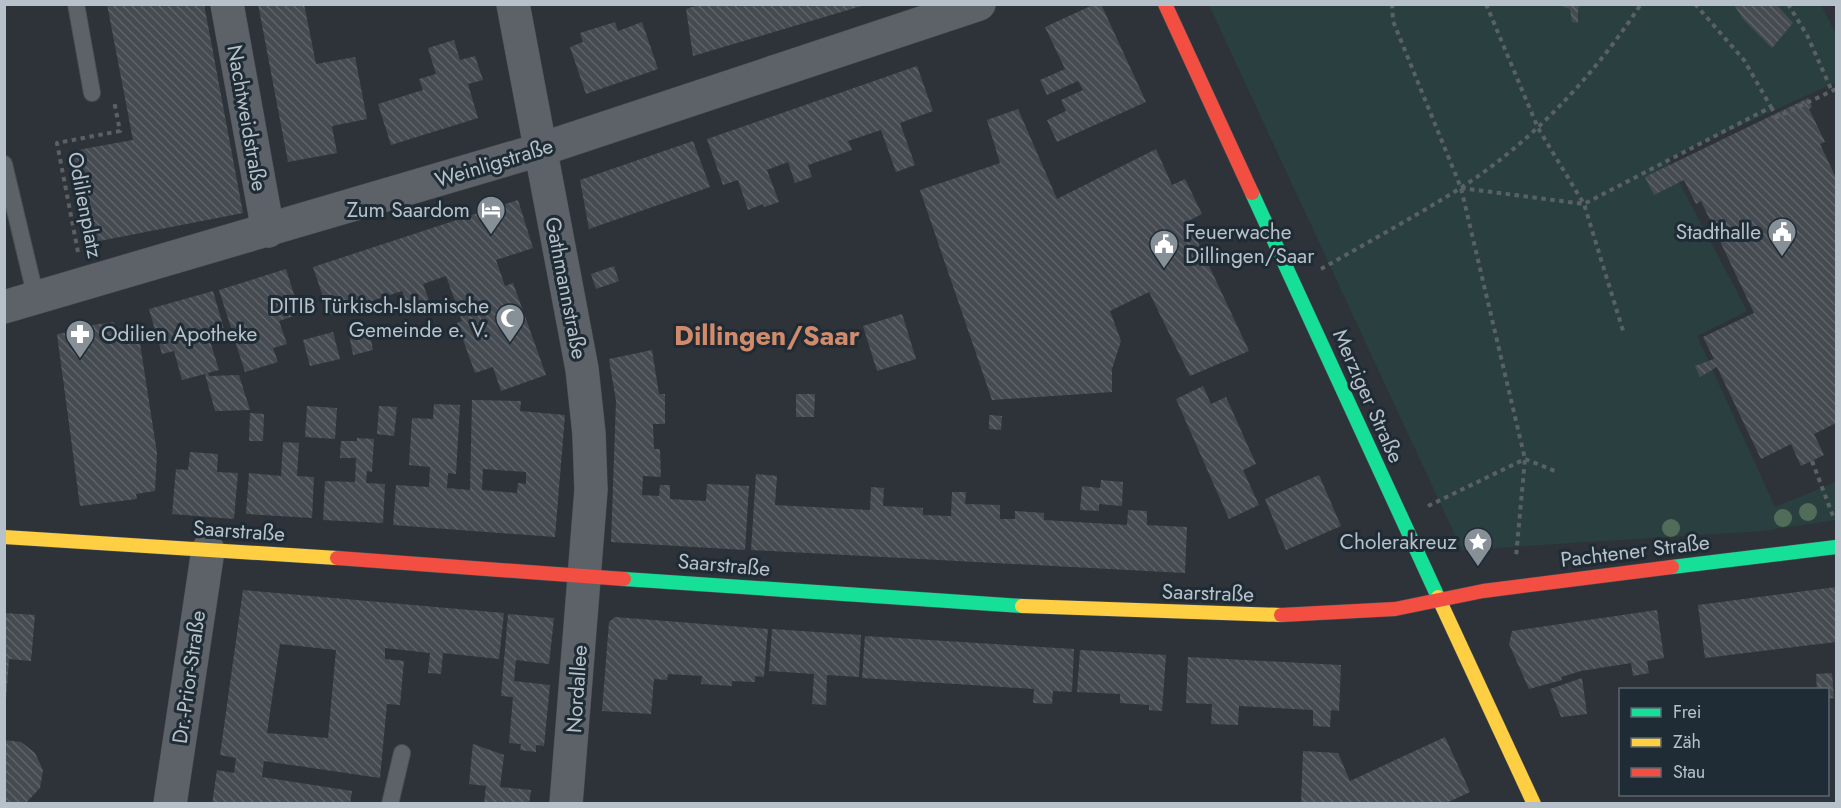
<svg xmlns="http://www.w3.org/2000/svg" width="1841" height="808" font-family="Jost,sans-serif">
  <defs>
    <pattern id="building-back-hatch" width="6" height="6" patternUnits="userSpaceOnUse" patternTransform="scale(1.5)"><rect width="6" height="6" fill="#454b50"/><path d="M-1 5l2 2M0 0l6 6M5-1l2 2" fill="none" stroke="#5e6368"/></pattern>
  </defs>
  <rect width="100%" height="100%" fill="#2d3339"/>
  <polygon fill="#2a4040" points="1209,5 1821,5 1836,34 1836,82 1667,159 1747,311 1697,336 1775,507 1836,482 1836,520 1762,531 1462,550"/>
  <g fill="url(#building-back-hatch)" fill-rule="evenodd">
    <polygon points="107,4 204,4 243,213 89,243 72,151 133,140"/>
    <polygon points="258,4 304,4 316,64 355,57 367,119 332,126 337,153 288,162"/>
    <polygon points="701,4 865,4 865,5 693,56 686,9"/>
    <polygon points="1095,4 1101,4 1146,102 1057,142 1047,120 1066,111 1061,100 1083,90 1078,81 1047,95 1040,80 1065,69 1045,27"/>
    <polygon points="1558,4 1580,4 1578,10 1578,23 1572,22 1570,9"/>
    <polygon points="1737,4 1776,4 1793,23 1772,48 1743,19 1735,6"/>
    <polygon points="615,22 618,31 642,22 658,69 586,94 570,47 583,42 580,33"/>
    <polygon points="454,40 460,60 475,56 483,80 468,84 478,118 391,145 378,104 423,90 419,79 436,74 428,48"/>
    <polygon points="917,66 933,111 900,123 915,165 896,172 881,130 848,141 852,150 808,165 812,177 795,183 788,162 767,170 779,202 764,207 763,204 748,210 738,180 723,185 707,139"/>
    <polygon points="1808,98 1812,107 1809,109 1825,142 1820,144 1836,178 1836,423 1814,434 1824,455 1801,466 1791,444 1761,459 1717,367 1700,377 1695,366 1714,359 1703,337 1754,313 1701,201 1696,204 1684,180 1654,195 1645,177"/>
    <polygon points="1018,109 1057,199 1156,149 1172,185 1185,179 1202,214 1188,221 1249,351 1190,376 1149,292 1110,311 1121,341 1112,369 1112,392 992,400 920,190 1000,163 987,120"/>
    <polygon points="693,141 710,187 589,229 580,180"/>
    <polygon points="518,200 533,248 496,260 505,286 513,283 546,375 501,391 493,367 475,373 457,323 462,321 446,276 423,284 430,303 408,310 402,291 329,315 313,267"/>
    <polygon points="614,266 619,281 596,289 591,274"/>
    <polygon points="286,269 300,314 279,321 287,344 273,348 278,362 245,372 219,290"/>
    <polygon points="213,291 226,336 210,341 219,370 208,373 209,376 239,375 250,410 215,411 205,374 182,380 174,351 162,354 149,309"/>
    <polygon points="902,314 916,359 877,371 863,326"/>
    <polygon points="114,322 117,340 139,337 157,453 155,491 136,494 137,499 80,506 57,334 92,329 92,325"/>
    <polygon points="369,330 373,350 353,355 349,334"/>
    <polygon points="333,332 340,359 310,366 303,340"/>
    <polygon points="652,350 659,394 665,394 665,424 653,424 654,449 660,449 661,477 643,476 642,495 659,496 660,485 670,485 670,499 706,501 707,484 749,486 745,550 611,542 616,401 609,359"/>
    <polygon points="1203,386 1211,404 1226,397 1256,464 1243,470 1259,505 1229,519 1176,399"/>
    <polygon points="796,394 815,394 814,417 796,417"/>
    <path d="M472 400 521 401 520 411 565 415 555 537 393 525 396 485 429 487 430 467 409 465 412 418 433 419 434 404 460 405 456 474 448 473 447 488 470 490ZM483 469 526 472V484L518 483 517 493 482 490Z"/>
    <polygon points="307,406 337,408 335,439 305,437"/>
    <polygon points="379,406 397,407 394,436 377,434"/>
    <polygon points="250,413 264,414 263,441 249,441"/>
    <polygon points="989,415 1002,416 1001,430 989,429"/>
    <polygon points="357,438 374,439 372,472 367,471 366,483 385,484 383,523 323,520 325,481 355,482 356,458 340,458 341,441 357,441"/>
    <polygon points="283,442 299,443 297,476 314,477 312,518 246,514 249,473 281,476"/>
    <polygon points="190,452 218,454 217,472 238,473 234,519 172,514 176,469 188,470"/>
    <polygon points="756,474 777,476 775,505 870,510 871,487 884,488 883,506 923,508 923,515 951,516 952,492 966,492 965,504 1000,505 1000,519 1015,519 1015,511 1044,513 1044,520 1127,525 1128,510 1147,511 1147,525 1187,527 1185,573 751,550"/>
    <polygon points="1319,475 1341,526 1286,550 1265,499"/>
    <polygon points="1101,480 1123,482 1122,506 1099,504 1099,511 1080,510 1082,486 1100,488"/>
    <polygon points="1836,587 1836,642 1705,658 1698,605"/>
    <path d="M243 590 504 613 499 659 443 653 441 674 428 673 430 653 385 648V659L404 661 400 705 387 704 380 778 264 761 262 777 352 791 350 804H212L217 770 234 773 236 758 220 755ZM280 644 336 650 328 738 267 733Z"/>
    <polygon points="1657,610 1664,658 1647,661 1649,673 1633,676 1631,663 1581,671 1561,677 1562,680 1529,689 1509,644 1512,631"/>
    <polygon points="5,613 35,615 31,661 9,659 6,700"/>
    <polygon points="508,614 554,618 549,664 516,660 514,681 550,685 544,746 536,745 536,752 520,750 521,744 509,743 513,697 501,696"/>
    <polygon points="615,617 768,629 764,677 755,676 755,682 732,681 732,686 701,684 702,676 668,674 667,680 654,679 651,714 602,711 609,622"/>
    <polygon points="772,629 861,635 859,677 827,675 826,705 812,704 814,674 769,671"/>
    <polygon points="865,636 1074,649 1072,692 1053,691 1052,704 1033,703 1034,689 862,678"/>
    <polygon points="1080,650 1166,655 1162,711 1149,710 1149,705 1120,703 1120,694 1077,692"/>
    <polygon points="1188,657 1341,665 1339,711 1331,710 1330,727 1313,726 1313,710 1239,706 1238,725 1211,724 1212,704 1186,703"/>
    <polygon points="1832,673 1834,698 1828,699 1828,690 1817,690 1816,674"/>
    <polygon points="1582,678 1587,714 1561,717 1550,689"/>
    <polygon points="1445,737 1470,792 1444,804 1301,804 1303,751 1338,753 1350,781"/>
    <polygon points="4,740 21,742 35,753 43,770 40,788 25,804 4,804"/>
    <polygon points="473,744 504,755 500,787 531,790 529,804 484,804 486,786 469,784"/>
  </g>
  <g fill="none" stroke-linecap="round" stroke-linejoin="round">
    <g stroke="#4a4f54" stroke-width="18">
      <g id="lane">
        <polyline points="76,4 92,93"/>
        <polyline points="4,164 36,298"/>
        <polyline points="390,804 402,753"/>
      </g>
    </g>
    <g stroke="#4a4f54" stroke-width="34">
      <g id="street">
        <polyline points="227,4 268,231"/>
        <polyline points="513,4 582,369 589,434 591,490 566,804"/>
        <polyline points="4,307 539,150 979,4"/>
        <polyline points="170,804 208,550"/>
      </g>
    </g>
    <g stroke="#4a4f54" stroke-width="15">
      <g id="fast">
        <polyline points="1252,193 1438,597"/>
        <polyline points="1672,567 1836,547"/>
        <polyline points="624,579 1022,606"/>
      </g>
    </g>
    <g stroke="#4a4f54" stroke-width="15">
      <g id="slow">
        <polyline points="4,537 337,558"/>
        <polyline points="1438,597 1534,804"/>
        <polyline points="1022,606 1281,615"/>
      </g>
    </g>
    <g stroke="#4a4f54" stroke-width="15">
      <g id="jam">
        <polyline points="1165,4 1252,193"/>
        <polyline points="337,558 624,579"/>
        <polyline points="1281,615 1395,609 1483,591 1672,567"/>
      </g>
    </g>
    <g stroke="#5a6164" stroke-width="4" stroke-dasharray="4.5 4.5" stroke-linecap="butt">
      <polyline points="1392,4 1393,21 1461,188 1525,459 1516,557"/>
      <polyline points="1486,4 1538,128 1584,204 1624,334"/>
      <polyline points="1788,4 1807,35 1832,91"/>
      <polyline points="1771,107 1777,117 1836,89"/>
      <polyline points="1461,188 1584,204 1771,107 1744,60 1695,4"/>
      <polyline points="78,252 57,143 120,131 114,101"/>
      <path d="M1321 269C1367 243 1414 217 1459 189 1531 143 1594 76 1641 4"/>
      <polyline points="1812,461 1833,516"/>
      <polyline points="1428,506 1525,459 1555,471"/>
    </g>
    <use href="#lane" stroke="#5d6268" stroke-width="16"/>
    <use href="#street" stroke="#5d6268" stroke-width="33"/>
    <use href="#fast" stroke="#16e098" stroke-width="14"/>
    <use href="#slow" stroke="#ffcf43" stroke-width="14"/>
    <use href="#jam" stroke="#f24e42" stroke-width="14"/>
  </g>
  <g fill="#516c59">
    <circle cx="1808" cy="512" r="9"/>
    <circle cx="1783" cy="518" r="9"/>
    <circle cx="1671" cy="528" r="9"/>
  </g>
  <defs>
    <g id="hotel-pin" transform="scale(1.5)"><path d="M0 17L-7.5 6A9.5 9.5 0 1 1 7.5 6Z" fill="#878f97" stroke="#1f2b35"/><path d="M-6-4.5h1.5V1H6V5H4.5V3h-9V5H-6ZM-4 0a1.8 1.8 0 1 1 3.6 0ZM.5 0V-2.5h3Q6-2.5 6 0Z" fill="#fff"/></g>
    <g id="civic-pin" transform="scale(1.5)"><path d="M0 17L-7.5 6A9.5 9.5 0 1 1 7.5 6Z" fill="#878f97" stroke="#1f2b35"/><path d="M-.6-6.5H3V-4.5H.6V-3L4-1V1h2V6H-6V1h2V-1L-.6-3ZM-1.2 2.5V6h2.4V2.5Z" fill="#fff"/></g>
    <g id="mosque-pin" transform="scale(1.5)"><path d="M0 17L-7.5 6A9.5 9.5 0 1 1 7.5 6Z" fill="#878f97" stroke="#1f2b35"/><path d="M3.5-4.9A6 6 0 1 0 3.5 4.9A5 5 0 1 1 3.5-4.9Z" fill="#fff"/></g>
    <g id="pharmacy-pin" transform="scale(1.5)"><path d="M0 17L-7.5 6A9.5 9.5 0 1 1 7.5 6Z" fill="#878f97" stroke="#1f2b35"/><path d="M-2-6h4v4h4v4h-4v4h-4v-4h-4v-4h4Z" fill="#fff"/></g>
    <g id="sight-pin" transform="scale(1.5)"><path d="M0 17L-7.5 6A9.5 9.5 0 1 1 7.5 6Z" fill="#878f97" stroke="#1f2b35"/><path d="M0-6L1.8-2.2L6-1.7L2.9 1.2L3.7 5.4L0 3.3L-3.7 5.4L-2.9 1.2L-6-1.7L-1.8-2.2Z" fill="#fff"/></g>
  </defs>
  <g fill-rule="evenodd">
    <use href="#hotel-pin" x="491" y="210"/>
    <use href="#civic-pin" x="1782" y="232"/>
    <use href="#civic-pin" x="1164" y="244"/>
    <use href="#mosque-pin" x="510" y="318"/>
    <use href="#pharmacy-pin" x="80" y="334"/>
    <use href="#sight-pin" x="1478" y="542"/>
  </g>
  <g text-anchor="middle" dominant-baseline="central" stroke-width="6" stroke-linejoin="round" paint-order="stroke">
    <g font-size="21" fill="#b7c1ca" stroke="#1f2b35">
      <text transform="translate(247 118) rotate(80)">Nachtweidstraße</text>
      <text transform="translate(494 163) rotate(-17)">Weinligstraße</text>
      <text transform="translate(85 205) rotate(79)">Odilienplatz</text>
      <text transform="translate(566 288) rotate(79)">Gathmannstraße</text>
      <text transform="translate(1368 396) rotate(66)">Merziger Straße</text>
      <text transform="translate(239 531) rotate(4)">Saarstraße</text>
      <text transform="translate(1635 551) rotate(-7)">Pachtener Straße</text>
      <text transform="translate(724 565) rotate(5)">Saarstraße</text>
      <text transform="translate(1208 593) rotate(2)">Saarstraße</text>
      <text transform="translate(189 677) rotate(-82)">Dr.-Prior-Straße</text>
      <text transform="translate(577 689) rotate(-86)">Nordallee</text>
    </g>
    <g font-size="21" fill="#b7c1ca" stroke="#1f2b35" text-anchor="end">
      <text x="470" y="210">Zum Saardom</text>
      <text x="1185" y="232" text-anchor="start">Feuerwache<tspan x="1185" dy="24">Dillingen/Saar</tspan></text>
      <text x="1761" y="232">Stadthalle</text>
      <text x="489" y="306">DITIB Türkisch-Islamische<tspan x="489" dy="24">Gemeinde e. V.</tspan></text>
      <text x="101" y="334" text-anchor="start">Odilien Apotheke</text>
      <text x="1457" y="542">Cholerakreuz</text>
    </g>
    <g font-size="27" font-weight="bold" fill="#d18b6b" stroke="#1f2b35">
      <text x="767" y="335">Dillingen/Saar</text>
    </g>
  </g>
  <rect width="1841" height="808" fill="none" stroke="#b7c1ca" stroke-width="12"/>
  <rect x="1619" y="688" width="210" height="108" fill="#1f2b35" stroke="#5c6771" stroke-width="1.5"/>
  <rect x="1631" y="708" width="30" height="9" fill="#16e098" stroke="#5c6771" stroke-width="1.5"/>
  <text x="1673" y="718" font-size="18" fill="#b7c1ca">Frei</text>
  <rect x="1631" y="738" width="30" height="9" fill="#ffcf43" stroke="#5c6771" stroke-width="1.5"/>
  <text x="1673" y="748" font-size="18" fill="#b7c1ca">Zäh</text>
  <rect x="1631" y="768" width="30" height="9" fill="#f24e42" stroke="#5c6771" stroke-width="1.5"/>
  <text x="1673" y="778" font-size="18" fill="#b7c1ca">Stau</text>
</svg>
